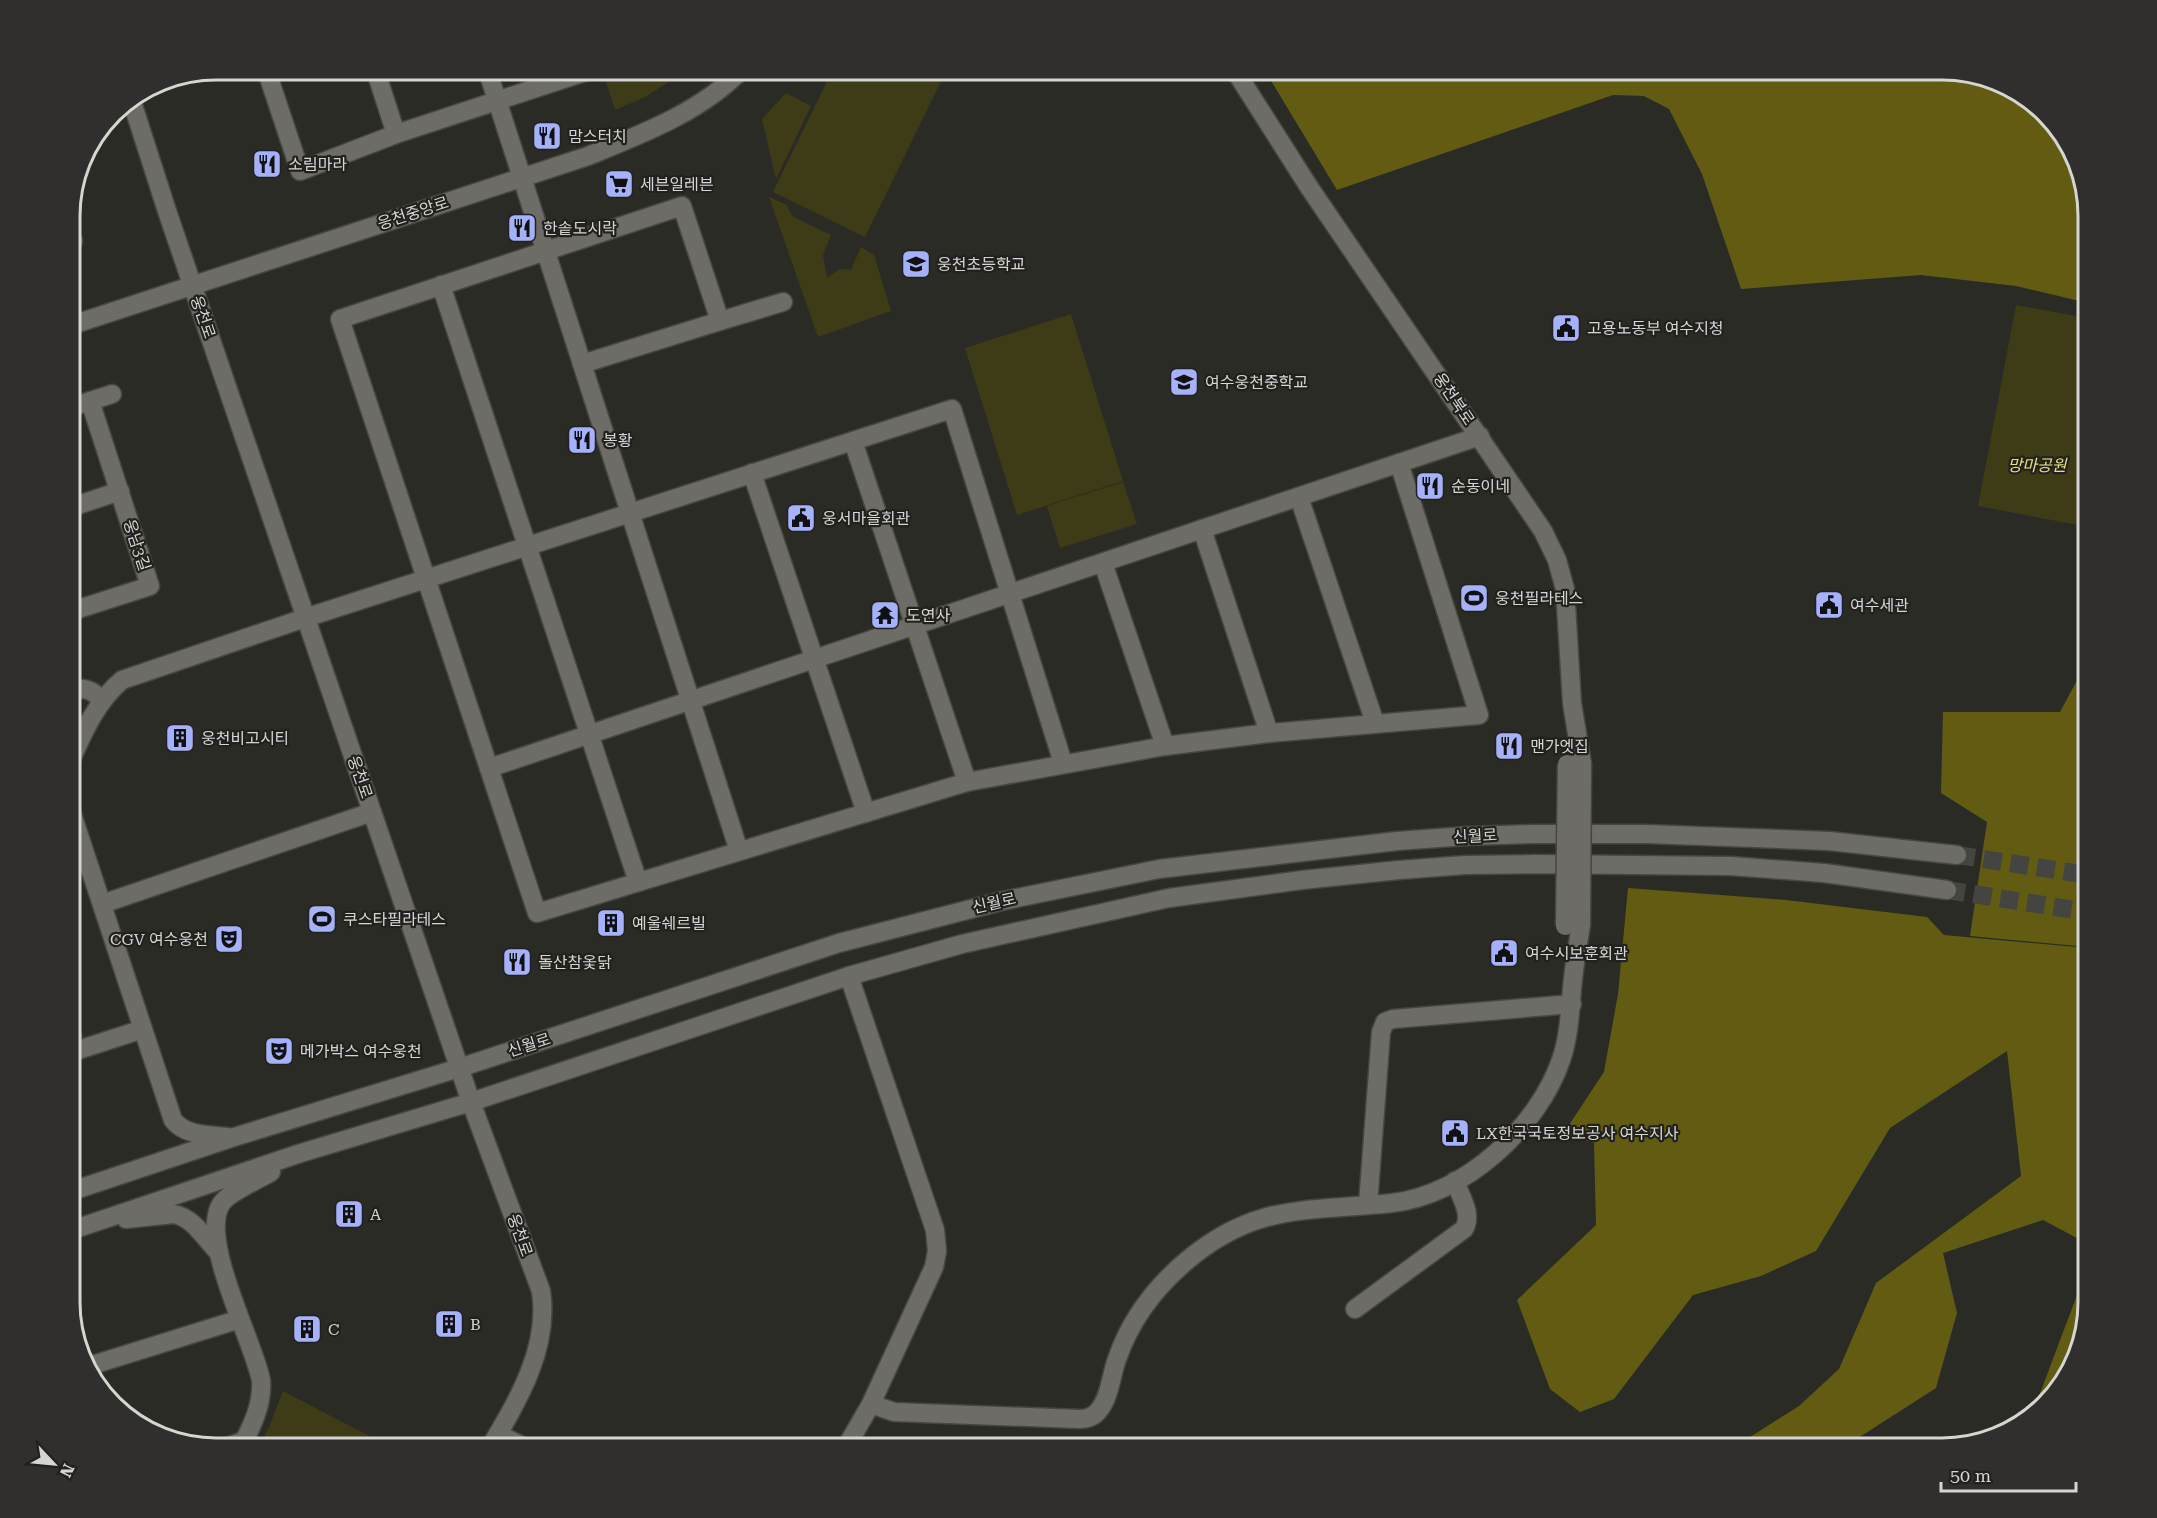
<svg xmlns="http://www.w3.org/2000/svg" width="2157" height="1518" font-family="'Roboto Serif','Noto Sans KR',serif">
  <rect width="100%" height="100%" fill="#2b2b26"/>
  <g fill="#3e3b17">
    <polygon points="602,69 689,69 645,97 615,110"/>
    <polygon points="833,69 947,69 865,237 773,192"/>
    <polygon points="786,93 811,106 776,179 762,119"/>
    <polygon points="769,197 787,205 792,216 831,235 823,255 827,278 840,269 851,270 861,247 874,255 891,311 818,337"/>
    <polygon points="2016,305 2088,318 2088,527 1978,506"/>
    <polygon points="1071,314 1123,481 1017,515 965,348"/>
    <polygon points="1123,482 1137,524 1060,548 1047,506"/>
    <polygon points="283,1391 394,1449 258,1449 269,1427"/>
  </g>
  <g fill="#615c12">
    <polygon points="1264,69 1942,69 2023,94 2069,143 2088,215 2088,303 2016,286 1921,275 1741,289 1702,174 1669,109 1644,96 1613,95 1337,190"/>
    <polygon points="2088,660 2088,947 1970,936 1987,822 1941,793 1943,712 2060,712"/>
    <polygon points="1628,888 1786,900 1927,917 1944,935 2088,948 2088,1244 2043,1220 1943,1253 1957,1313 1936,1388 1841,1449 1751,1449 1750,1437 1799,1406 1839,1369 1876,1283 2021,1176 2007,1051 1890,1128 1816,1251 1761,1276 1693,1295 1614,1399 1580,1412 1550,1389 1517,1300 1596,1225 1594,1143 1563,1134 1604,1072 1618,994"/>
    <polygon points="2088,1266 2088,1303 2063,1384 2033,1412"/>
  </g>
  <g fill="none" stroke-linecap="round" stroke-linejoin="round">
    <g stroke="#444440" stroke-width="18" stroke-dasharray="18 9" stroke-linecap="butt">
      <polyline points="1957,855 2088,875"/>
      <polyline points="1947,890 2088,912"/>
    </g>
    <g stroke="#464642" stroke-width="21">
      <g id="minor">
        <polyline points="266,69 300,171 396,134 594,69"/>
        <polyline points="375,69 396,134"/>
        <polyline points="487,69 739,851"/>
        <polyline points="1234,69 1309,187 1543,531 1557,560 1565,589 1572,703 1582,764"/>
        <path d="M131 99 167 211 471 1102 541 1291C550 1348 517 1402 489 1449"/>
        <polyline points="69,242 73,241"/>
        <polyline points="441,285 638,882"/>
        <polyline points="720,321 783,302"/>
        <path d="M69 326 588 156C640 135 703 111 742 69"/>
        <polyline points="582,364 720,321 682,206 340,319 537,913 967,782 1165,746 1269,733 1479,715 1399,463"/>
        <polyline points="69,408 112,394"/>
        <polyline points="853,441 967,782"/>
        <polyline points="752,473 866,813"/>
        <polyline points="1299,497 1375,723"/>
        <polyline points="69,508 120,491"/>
        <polyline points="1202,529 1269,733"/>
        <polyline points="1103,563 1165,746"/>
        <polyline points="69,612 150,586 90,401"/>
        <path d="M69 690C83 687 93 689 102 701"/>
        <path d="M69 764C83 733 96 702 122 680L305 618 952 409 1063 763"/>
        <polyline points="489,768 1480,436"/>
        <path d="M69 805 173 1120C185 1136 210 1135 228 1137"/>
        <polyline points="102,904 372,812"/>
        <polyline points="69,1029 72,1037"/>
        <polyline points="69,1053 143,1029"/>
        <polyline points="69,1192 231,1138 459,1068 839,943 1002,901 1159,869 1397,841 1466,836 1536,834 1647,834 1829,841 1957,855"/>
        <polyline points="1368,1204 1381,1032 1385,1022 1393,1019 1572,1004"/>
        <path d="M126 1219 174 1214C194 1218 205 1239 219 1253"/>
        <polyline points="69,1231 301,1153 471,1102 849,976 962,944 1169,898 1302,880 1399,870 1465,865 1535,864 1731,866 1824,873 1947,890"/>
        <path d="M1355 1309 1464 1229C1473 1214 1460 1196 1455 1181"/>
        <polyline points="86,1367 240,1319"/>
        <path d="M871 1404 894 1412 1079 1419C1087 1419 1094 1417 1099 1410 1110 1397 1111 1375 1117 1359 1130 1321 1154 1289 1184 1263 1255 1202 1307 1212 1392 1203 1465 1195 1538 1127 1561 1060 1570 1034 1570 1006 1573 979 1575 961 1578 943 1581 925"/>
        <polyline points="498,1434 528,1449"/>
        <polyline points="220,1449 244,1441"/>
        <path d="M240 1449C251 1428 263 1405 261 1380 253 1340 199 1240 221 1204 229 1192 258 1180 271 1172"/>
        <polyline points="845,1449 871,1404 934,1267 937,1251 935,1230 849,976"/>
      </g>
    </g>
    <use href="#minor" stroke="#6d6c67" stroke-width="18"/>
    <g stroke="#464642" stroke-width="21" stroke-linecap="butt">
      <g id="minor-bridge">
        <polyline points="1581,925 1582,764"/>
        <polyline points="1565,926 1567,764"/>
      </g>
    </g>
    <use href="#minor-bridge" stroke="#6d6c67" stroke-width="18"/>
  </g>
  <defs>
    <g id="restaurant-square" transform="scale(1.5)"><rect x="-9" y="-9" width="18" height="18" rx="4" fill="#a5b1fc" stroke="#22211d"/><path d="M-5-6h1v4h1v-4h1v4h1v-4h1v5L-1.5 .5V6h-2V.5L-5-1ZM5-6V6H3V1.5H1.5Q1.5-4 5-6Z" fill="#111"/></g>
    <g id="supermarket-square" transform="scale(1.5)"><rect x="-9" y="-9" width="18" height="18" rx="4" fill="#a5b1fc" stroke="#22211d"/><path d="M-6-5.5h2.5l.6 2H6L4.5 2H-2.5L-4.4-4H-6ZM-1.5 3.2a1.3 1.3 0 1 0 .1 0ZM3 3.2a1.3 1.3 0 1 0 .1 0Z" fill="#111"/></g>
    <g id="school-square" transform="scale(1.5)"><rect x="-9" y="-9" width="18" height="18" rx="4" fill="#a5b1fc" stroke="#22211d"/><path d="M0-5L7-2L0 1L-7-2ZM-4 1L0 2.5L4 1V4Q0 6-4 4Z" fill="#111"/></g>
    <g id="civic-square" transform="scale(1.5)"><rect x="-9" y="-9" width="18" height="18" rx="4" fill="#a5b1fc" stroke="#22211d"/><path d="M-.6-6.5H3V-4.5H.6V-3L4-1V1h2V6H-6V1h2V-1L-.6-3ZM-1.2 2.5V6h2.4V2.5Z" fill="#111"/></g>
    <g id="stadium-square" transform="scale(1.5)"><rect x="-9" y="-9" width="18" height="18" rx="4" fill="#a5b1fc" stroke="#22211d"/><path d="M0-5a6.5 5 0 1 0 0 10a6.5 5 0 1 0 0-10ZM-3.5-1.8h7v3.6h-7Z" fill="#111"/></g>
    <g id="temple-square" transform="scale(1.5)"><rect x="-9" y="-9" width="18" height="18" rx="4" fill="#a5b1fc" stroke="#22211d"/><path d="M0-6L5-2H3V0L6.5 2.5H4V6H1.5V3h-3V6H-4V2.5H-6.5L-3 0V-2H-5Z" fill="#111"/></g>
    <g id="building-square" transform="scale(1.5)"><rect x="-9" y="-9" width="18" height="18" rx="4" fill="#a5b1fc" stroke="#22211d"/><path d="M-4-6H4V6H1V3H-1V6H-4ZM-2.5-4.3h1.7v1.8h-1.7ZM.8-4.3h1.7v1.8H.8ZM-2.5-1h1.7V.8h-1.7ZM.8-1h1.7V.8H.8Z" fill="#111"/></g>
    <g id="theatre-square" transform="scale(1.5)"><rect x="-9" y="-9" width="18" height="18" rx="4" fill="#a5b1fc" stroke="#22211d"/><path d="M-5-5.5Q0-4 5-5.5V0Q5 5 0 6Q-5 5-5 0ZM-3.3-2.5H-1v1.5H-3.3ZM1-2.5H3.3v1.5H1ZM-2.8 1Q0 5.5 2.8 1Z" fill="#111"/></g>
  </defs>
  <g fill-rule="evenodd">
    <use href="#restaurant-square" x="547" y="136"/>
    <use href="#restaurant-square" x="267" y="164"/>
    <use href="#supermarket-square" x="619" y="184"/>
    <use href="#restaurant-square" x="522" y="228"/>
    <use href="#school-square" x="916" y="264"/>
    <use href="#civic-square" x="1566" y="328"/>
    <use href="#school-square" x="1184" y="382"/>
    <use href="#restaurant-square" x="582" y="440"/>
    <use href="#restaurant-square" x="1430" y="486"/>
    <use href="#civic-square" x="801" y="518"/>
    <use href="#stadium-square" x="1474" y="598"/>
    <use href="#civic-square" x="1829" y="605"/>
    <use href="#temple-square" x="885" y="615"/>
    <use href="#building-square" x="180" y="738"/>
    <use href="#restaurant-square" x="1509" y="746"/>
    <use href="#stadium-square" x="322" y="919"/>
    <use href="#building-square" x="611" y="923"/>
    <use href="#theatre-square" x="229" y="939"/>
    <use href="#civic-square" x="1504" y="953"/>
    <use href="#restaurant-square" x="517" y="962"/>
    <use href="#theatre-square" x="279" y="1051"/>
    <use href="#civic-square" x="1455" y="1133"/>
    <use href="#building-square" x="349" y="1214"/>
    <use href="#building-square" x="449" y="1324"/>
    <use href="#building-square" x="307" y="1329"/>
  </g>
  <g text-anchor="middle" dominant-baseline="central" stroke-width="4.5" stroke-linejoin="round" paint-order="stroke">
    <g font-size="16" fill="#d5d5d2" stroke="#22211d" text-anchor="start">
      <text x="568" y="136">맘스터치</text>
      <text x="288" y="164">소림마라</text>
      <text x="640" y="184">세븐일레븐</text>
      <text x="543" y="228">한솥도시락</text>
      <text x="937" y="264">웅천초등학교</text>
      <text x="1587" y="328">고용노동부 여수지청</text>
      <text x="1205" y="382">여수웅천중학교</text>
      <text x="603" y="440">봉황</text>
      <text x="1451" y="486">순동이네</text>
      <text x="822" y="518">웅서마을회관</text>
      <text x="1495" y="598">웅천필라테스</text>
      <text x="1850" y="605">여수세관</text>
      <text x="906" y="615">도연사</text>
      <text x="201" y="738">웅천비고시티</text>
      <text x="1530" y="746">맨가엣집</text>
      <text x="343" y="919">쿠스타필라테스</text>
      <text x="632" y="923">예울쉐르빌</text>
      <text x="208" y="939" text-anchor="end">CGV 여수웅천</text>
      <text x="1525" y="953">여수시보훈회관</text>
      <text x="538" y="962">돌산참옻닭</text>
      <text x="300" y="1051">메가박스 여수웅천</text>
      <text x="1476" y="1133">LX한국국토정보공사 여수지사</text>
      <text x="370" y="1214">A</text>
      <text x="470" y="1324">B</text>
      <text x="328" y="1329">C</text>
    </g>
    <g font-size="16" fill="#d5d5d2" stroke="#22211d">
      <text transform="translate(413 213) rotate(-18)">웅천중앙로</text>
      <text transform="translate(203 317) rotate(71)">웅천로</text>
      <text transform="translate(1454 399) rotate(56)">웅천북로</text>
      <text transform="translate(137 545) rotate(72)">웅남3길</text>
      <text transform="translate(360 777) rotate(71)">웅천로</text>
      <text transform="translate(1475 836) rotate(-3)">신월로</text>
      <text transform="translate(994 903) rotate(-13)">신월로</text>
      <text transform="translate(529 1045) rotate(-18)">신월로</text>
      <text transform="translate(520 1235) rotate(70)">웅천로</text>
    </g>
    <g font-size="16" font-style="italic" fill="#e6e07e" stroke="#22211d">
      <text x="2037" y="465">망마공원</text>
    </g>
  </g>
  <path d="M0 0H2157V1518H0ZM216 80H1942A136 136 0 0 1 2078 216V1302A136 136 0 0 1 1942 1438H216A136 136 0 0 1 80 1302V216A136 136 0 0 1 216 80Z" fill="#302f2b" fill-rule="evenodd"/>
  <path fill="none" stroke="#d5d5d2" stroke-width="3" d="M216 80H1942A136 136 0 0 1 2078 216V1302A136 136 0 0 1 1942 1438H216A136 136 0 0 1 80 1302V216A136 136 0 0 1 216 80Z"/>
  <g transform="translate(54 1464) rotate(116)" stroke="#22211d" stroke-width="4.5" paint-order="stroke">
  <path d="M0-4.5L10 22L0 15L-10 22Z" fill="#d5d5d2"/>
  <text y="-9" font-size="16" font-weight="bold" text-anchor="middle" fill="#d5d5d2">N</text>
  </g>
  <path d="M1941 1482v9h135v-9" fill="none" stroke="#d5d5d2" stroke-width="3"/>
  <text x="1950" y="1482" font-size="18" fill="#d5d5d2" stroke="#22211d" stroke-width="4.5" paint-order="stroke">50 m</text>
</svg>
